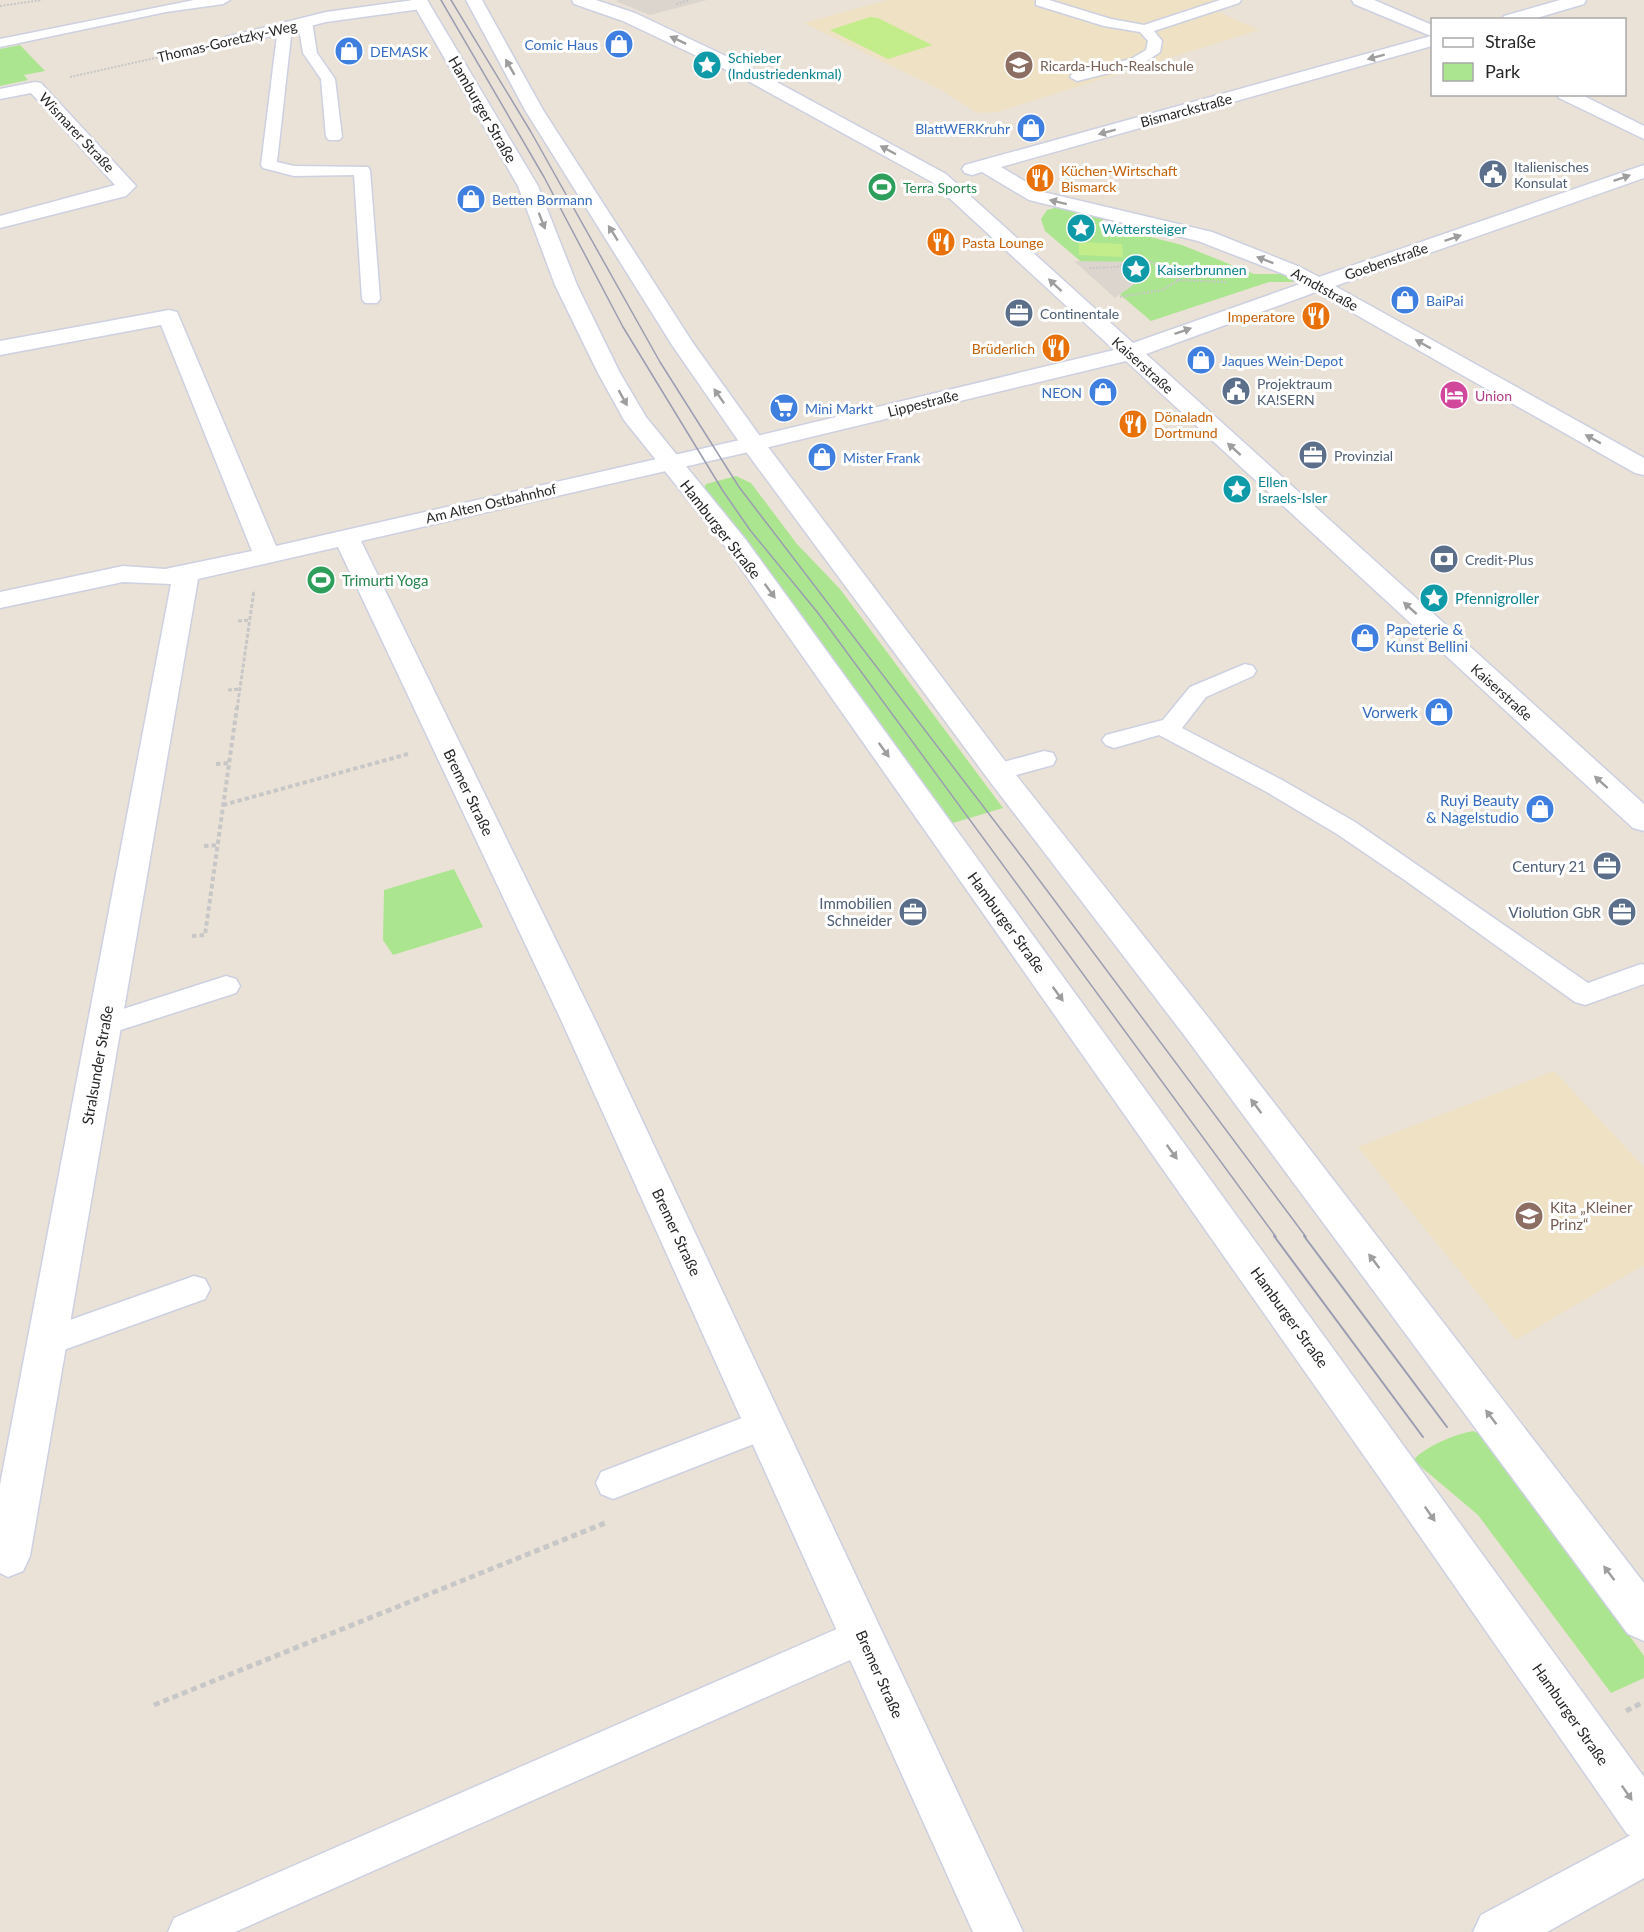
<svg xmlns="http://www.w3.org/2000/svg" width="1644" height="1932" font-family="Lato,sans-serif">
  <rect width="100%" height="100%" fill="#ebe2d7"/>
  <g fill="#eee1c4">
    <polygon points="888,0 1244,0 1218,12 1259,30 997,112 977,113 941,90 804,23"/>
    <polygon points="1554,1071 1644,1167 1644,1265 1516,1340 1358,1147"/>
  </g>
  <g fill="#ace58f">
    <polygon points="20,45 45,71 24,75 28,80 0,86 0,49"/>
    <polygon points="1062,206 1107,215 1099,224 1182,245 1254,274 1290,274 1294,282 1269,282 1151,321 1045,231 1041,219 1047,210"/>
    <polygon points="736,476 751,483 797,544 840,589 1003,808 953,823 778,582 704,488 706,484"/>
    <polygon points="454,869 483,927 393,955 383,940 384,890"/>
    <path d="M1473 1431 1478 1433 1634 1642 1644 1656V1678L1611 1693 1478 1515 1413 1460C1428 1445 1453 1435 1473 1431Z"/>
  </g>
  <g fill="#c2ed8a">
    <polygon points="870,17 878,18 932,45 888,59 830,30"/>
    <polygon points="1079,242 1122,244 1123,257 1079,255"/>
  </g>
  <g fill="#dbd5ce">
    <polygon points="619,0 707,0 650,15 615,1"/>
    <polygon points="1074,261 1138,262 1151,270 1139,274 1139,281 1115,298"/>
  </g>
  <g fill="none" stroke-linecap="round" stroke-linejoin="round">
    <g stroke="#ccd0e1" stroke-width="3">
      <g id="lane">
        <polygon points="194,0 230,0 223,4 166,12 0,47 0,39"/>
        <polygon points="1036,0 1049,0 1111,19 1144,25 1220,0 1241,0 1239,3 1154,31 1162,41 1160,52 1141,65 1077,81 1070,77 1072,74 1131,59 1146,50 1148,41 1140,32 1104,26 1036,5"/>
        <polygon points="305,18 312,22 317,53 335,79 342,137 339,140 329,140 326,137 321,79 303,53 298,22"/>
        <polygon points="285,23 292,27 277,162 294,166 368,167 370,170 380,299 377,303 365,303 362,299 354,175 294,176 263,168 261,165 278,27"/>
        <polygon points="1245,664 1253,666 1256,671 1253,676 1206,697 1182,728 1282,780 1355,822 1588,983 1641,964 1644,965 1644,984 1585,1005 1575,1002 1406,881 1337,834 1265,791 1159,735 1114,748 1106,745 1102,740 1106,735 1163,720 1190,687"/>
        <polygon points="1044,751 1053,753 1056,759 1053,765 998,780 989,778 986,772 989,766"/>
        <polygon points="226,976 236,979 240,986 236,993 105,1035 95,1032 91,1025 95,1018"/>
        <polygon points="194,1276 205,1279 210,1289 205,1299 47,1356 36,1352 31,1342 36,1332"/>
        <polygon points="765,1409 777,1413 782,1424 777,1435 613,1499 601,1494 596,1483 601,1472"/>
        <polygon points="862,1618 875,1623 880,1636 875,1649 235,1932 168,1932 174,1918"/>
      </g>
    </g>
    <g stroke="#ccd0e1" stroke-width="3">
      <g id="street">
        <polygon points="414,0 427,0 429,4 421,9 326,22 232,46 226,45 223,41 226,37 326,12"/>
        <polygon points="572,0 596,0 635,13 749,67 946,174 1133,343 1300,284 1286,275 1198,241 1029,200 982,172 972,175 965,173 962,169 965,165 1431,36 1354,4 1352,0 1374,0 1432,25 1432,46 1001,167 1043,192 1212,232 1300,267 1319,277 1644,165 1644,178 1335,286 1644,458 1644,475 1635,473 1316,292 1146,354 1644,804 1644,831 1633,828 1126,361 753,451 361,541 596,1022 1023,1932 973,1932 562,1022 338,547 198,579 30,1556 23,1571 8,1577 0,1573 0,1485 171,584 123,582 0,608 0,592 123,566 165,569 252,551 161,325 0,355 0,341 169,310 177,312 276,546 753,437 1114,350 932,182 737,75 623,21 574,4"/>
        <polygon points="1560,0 1586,0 1584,4 1530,20 1502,20 1504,16"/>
        <polygon points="35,82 41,83 136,186 126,196 0,228 0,216 115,185 31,93 0,99 0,89"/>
        <polygon points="1556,94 1580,94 1644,126 1644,139 1559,98"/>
        <polygon points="1644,1828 1644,1878 1547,1932 1473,1932 1481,1915"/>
      </g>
    </g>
    <g stroke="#ccd0e1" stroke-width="3">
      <g id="secondary">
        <polygon points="411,0 427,0 538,186 577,285 620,373 646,417 746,540 1644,1777 1644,1841 1627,1834 1381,1480 728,550 624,420 598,373 555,285 518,186"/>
        <polygon points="466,0 482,0 543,110 693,343 762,439 1008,765 1211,1021 1644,1583 1644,1641 1628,1634 1187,1039 988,779 744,449 672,345 525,110"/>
      </g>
    </g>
    <g stroke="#c7c7c7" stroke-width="2" stroke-dasharray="2 1.5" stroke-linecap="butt">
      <polyline points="676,4 690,0"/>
      <polyline points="0,6 42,0"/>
      <polyline points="70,77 200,48"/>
      <polyline points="1089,268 1116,267 1141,260 1150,261 1179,280 1162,290 1120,297"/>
      <polyline points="1179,280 1227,282"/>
    </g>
    <g stroke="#c7c7c7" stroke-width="3" stroke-dasharray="4 2" stroke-linecap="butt">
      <polyline points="238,621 250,620"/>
      <polyline points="228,690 240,689"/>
      <polyline points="237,709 254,590"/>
    </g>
    <g stroke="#c7c7c7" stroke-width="4" stroke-dasharray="4.5 3" stroke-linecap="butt">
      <polyline points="216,764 229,763"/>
      <polyline points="223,805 408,754"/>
      <polyline points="204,846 218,845"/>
      <polyline points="192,936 205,935 237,707"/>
    </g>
    <g stroke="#c7c7c7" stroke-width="5" stroke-dasharray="6 4" stroke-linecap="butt">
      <polyline points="154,1705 605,1523"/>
      <polyline points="1626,1711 1644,1702"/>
    </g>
    <use href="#lane" fill="#fff" fill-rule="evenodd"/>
    <use href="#street" fill="#fff" fill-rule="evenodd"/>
    <use href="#secondary" fill="#fff" fill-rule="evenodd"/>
    <g stroke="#9a9db2" stroke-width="1.5">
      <polyline points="441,0 544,177 623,327 723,491 750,530 818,613 1276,1237"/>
      <polyline points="451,0 531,132 660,362 739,487 1025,861 1306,1237"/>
    </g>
    <g stroke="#9a9db2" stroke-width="2">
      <polyline points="1274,1236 1423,1437"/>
      <polyline points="1304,1236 1447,1427"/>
    </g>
  </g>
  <defs><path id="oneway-solid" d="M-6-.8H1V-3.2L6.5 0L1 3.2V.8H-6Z" transform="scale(1.5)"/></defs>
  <g fill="#9e9e9e">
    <use href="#oneway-solid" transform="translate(678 40) rotate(-155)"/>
    <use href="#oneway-solid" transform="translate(1376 57) rotate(165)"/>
    <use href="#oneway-solid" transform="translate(510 67) rotate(-120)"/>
    <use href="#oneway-solid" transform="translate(1107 132) rotate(165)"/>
    <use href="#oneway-solid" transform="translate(888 150) rotate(-152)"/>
    <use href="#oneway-solid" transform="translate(1622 178) rotate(-19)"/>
    <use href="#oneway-solid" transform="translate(1058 202) rotate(-166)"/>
    <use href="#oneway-solid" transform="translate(542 221) rotate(69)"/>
    <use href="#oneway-solid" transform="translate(613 233) rotate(-122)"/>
    <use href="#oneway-solid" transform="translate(1453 238) rotate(-19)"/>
    <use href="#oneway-solid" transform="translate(1265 260) rotate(-159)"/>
    <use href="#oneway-solid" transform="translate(1055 285) rotate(-137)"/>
    <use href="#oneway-solid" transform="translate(1183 331) rotate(-19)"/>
    <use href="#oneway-solid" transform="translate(1423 344) rotate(-151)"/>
    <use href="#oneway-solid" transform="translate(719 396) rotate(-125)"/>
    <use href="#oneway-solid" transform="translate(623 398) rotate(61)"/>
    <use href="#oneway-solid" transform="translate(1593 439) rotate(-151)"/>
    <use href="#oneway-solid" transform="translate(1234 449) rotate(-138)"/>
    <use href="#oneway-solid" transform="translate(770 591) rotate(54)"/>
    <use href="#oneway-solid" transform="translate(1410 608) rotate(-138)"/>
    <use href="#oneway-solid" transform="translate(884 750) rotate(54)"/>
    <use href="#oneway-solid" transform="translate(1601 782) rotate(-138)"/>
    <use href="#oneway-solid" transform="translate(1058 994) rotate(54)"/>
    <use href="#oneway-solid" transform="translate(1256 1106) rotate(-127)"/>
    <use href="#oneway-solid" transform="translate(1172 1152) rotate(54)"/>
    <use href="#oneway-solid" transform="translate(1374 1261) rotate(-127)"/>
    <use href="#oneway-solid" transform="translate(1491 1417) rotate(-127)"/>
    <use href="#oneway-solid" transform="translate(1430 1514) rotate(55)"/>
    <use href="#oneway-solid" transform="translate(1609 1573) rotate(-127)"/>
    <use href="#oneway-solid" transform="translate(1627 1793) rotate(55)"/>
  </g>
  <defs>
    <g id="shop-disc" transform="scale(1.5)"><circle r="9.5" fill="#3f7fe0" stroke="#fff"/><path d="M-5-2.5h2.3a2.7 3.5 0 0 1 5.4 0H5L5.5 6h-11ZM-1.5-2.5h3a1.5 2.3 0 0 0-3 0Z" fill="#fff"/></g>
    <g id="sight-disc" transform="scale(1.5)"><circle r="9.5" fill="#0f9aa8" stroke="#fff"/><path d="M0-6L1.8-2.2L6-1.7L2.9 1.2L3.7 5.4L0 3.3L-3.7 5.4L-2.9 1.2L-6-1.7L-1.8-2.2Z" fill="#fff"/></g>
    <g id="school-disc" transform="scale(1.5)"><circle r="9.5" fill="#8d6e63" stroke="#fff"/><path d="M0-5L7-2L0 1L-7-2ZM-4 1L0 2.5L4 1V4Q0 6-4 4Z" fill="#fff"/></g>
    <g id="civic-disc" transform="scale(1.5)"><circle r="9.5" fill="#5c6f8a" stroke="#fff"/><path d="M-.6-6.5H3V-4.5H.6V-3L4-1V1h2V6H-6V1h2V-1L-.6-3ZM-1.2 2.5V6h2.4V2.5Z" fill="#fff"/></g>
    <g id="restaurant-disc" transform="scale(1.5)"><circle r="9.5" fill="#e8710a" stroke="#fff"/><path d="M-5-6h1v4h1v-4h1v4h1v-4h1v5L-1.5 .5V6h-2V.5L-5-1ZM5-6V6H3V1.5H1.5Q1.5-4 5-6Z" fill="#fff"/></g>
    <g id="stadium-disc" transform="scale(1.5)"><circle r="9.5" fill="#2e9e5b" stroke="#fff"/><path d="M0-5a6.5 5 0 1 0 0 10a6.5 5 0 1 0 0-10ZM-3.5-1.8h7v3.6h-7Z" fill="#fff"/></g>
    <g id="office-disc" transform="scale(1.5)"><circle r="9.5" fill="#5c6f8a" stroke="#fff"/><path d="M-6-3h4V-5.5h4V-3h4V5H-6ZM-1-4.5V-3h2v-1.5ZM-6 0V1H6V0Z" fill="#fff"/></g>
    <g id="hotel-disc" transform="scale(1.5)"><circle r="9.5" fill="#d1479c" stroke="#fff"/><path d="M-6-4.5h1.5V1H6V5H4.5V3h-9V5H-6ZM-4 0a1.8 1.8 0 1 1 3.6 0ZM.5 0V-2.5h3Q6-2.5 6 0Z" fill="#fff"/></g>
    <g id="supermarket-disc" transform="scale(1.5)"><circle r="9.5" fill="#3f7fe0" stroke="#fff"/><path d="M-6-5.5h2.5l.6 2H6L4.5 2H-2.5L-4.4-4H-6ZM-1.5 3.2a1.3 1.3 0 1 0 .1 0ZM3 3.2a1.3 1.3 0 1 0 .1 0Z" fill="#fff"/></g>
    <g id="bank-disc" transform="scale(1.5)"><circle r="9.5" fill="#5c6f8a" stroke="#fff"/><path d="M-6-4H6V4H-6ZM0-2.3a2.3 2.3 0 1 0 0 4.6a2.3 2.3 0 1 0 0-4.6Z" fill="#fff"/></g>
  </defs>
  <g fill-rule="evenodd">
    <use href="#shop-disc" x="619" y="44"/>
    <use href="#shop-disc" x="349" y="51"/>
    <use href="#sight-disc" x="707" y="65"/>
    <use href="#school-disc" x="1019" y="65"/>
    <use href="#shop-disc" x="1031" y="128"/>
    <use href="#civic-disc" x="1493" y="174"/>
    <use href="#restaurant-disc" x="1040" y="178"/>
    <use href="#stadium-disc" x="882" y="187"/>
    <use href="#shop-disc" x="471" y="199"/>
    <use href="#sight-disc" x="1081" y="228"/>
    <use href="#restaurant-disc" x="941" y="242"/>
    <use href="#sight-disc" x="1136" y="269"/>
    <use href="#shop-disc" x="1405" y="300"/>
    <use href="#office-disc" x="1019" y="313"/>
    <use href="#restaurant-disc" x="1316" y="316"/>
    <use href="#restaurant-disc" x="1056" y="348"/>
    <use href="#shop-disc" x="1201" y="360"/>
    <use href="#civic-disc" x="1236" y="391"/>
    <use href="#shop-disc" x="1103" y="392"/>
    <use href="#hotel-disc" x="1454" y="395"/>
    <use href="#supermarket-disc" x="784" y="408"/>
    <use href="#restaurant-disc" x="1133" y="424"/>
    <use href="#office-disc" x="1313" y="455"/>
    <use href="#shop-disc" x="822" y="457"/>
    <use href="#sight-disc" x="1237" y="489"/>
    <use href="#bank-disc" x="1444" y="559"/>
    <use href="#stadium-disc" x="321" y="580"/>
    <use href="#sight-disc" x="1434" y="598"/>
    <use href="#shop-disc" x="1365" y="638"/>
    <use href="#shop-disc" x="1439" y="712"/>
    <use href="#shop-disc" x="1540" y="809"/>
    <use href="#office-disc" x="1607" y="866"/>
    <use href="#office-disc" x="913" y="912"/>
    <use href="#office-disc" x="1622" y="912"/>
    <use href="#school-disc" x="1529" y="1216"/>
  </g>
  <g text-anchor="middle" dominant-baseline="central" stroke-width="6" stroke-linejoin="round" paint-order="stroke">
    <g font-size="14" fill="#272727" stroke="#fff">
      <text transform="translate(227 41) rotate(-13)">Thomas-Goretzky-Weg</text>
      <text transform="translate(1186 110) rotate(-15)">Bismarckstraße</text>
      <text transform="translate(77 132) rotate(47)">Wismarer Straße</text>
      <text transform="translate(1386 261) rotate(-19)">Goebenstraße</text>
      <text transform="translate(1325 289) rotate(29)">Arndtstraße</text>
      <text transform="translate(1143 365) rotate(42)">Kaiserstraße</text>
      <text transform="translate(923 403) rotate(-14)">Lippestraße</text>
      <text transform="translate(491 503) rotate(-13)">Am Alten Ostbahnhof</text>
      <text transform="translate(1502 692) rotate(42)">Kaiserstraße</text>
    </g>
    <g font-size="14" fill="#366cbe" stroke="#fff" text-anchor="start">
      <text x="598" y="44" text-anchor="end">Comic Haus</text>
      <text x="370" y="51">DEMASK</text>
      <text x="1010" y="128" text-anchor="end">BlattWERKruhr</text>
      <text x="492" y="199">Betten Bormann</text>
      <text x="1426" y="300">BaiPai</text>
      <text x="1222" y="360">Jaques Wein-Depot</text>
      <text x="1082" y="392" text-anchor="end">NEON</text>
      <text x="805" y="408">Mini Markt</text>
      <text x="843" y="457">Mister Frank</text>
    </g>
    <g font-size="14" fill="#0d838f" stroke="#fff" text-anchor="start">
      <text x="728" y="57">Schieber<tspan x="728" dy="16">(Industriedenkmal)</tspan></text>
      <text x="1102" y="228">Wettersteiger</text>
      <text x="1157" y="269">Kaiserbrunnen</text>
      <text x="1258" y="481">Ellen<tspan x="1258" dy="16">Israels-Isler</tspan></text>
    </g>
    <g font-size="14" fill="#785e54" stroke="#fff" text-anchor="start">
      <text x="1040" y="65">Ricarda-Huch-Realschule</text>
    </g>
    <g font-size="14" fill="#4e5e75" stroke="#fff" text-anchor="start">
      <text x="1514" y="166">Italienisches<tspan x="1514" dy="16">Konsulat</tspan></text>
      <text x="1040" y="313">Continentale</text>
      <text x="1257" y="383">Projektraum<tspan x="1257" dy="16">KA!SERN</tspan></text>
      <text x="1334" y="455">Provinzial</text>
      <text x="1465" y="559">Credit-Plus</text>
    </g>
    <g font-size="14" fill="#c56008" stroke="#fff" text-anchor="start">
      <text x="1061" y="170">Küchen-Wirtschaft<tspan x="1061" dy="16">Bismarck</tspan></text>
      <text x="962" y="242">Pasta Lounge</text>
      <text x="1295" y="316" text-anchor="end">Imperatore</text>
      <text x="1035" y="348" text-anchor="end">Brüderlich</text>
      <text x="1154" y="416">Dönaladn<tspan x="1154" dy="16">Dortmund</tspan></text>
    </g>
    <g font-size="14" fill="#27864d" stroke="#fff" text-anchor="start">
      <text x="903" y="187">Terra Sports</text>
    </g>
    <g font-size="14" fill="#b23c85" stroke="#fff" text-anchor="start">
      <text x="1475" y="395">Union</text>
    </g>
    <g font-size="15" fill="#272727" stroke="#fff">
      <text transform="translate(483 109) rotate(60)">Hamburger Straße</text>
      <text transform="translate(721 529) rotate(52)">Hamburger Straße</text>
      <text transform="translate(469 792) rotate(64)">Bremer Straße</text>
      <text transform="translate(1007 922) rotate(54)">Hamburger Straße</text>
      <text transform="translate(97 1065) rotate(-80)">Stralsunder Straße</text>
      <text transform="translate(677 1232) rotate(65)">Bremer Straße</text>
      <text transform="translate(1290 1317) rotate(54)">Hamburger Straße</text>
      <text transform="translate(880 1674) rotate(66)">Bremer Straße</text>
      <text transform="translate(1571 1714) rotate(55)">Hamburger Straße</text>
    </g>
    <g font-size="15" fill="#27864d" stroke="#fff" text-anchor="start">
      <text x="342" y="580">Trimurti Yoga</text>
    </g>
    <g font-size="15" fill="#0d838f" stroke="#fff" text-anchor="start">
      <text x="1455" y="598">Pfennigroller</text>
    </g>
    <g font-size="15" fill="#366cbe" stroke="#fff" text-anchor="end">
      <text x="1386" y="629" text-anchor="start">Papeterie &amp;<tspan x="1386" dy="17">Kunst Bellini</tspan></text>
      <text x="1418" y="712">Vorwerk</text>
      <text x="1519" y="800">Ruyi Beauty<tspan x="1519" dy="17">&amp; Nagelstudio</tspan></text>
    </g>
    <g font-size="15" fill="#4e5e75" stroke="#fff" text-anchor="end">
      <text x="1586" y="866">Century 21</text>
      <text x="892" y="903">Immobilien<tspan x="892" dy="17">Schneider</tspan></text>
      <text x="1601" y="912">Violution GbR</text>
    </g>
    <g font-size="15" fill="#785e54" stroke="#fff" text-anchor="start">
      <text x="1550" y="1207">Kita „Kleiner<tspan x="1550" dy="17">Prinz“</tspan></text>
    </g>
  </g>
  <rect x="1431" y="18" width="195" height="78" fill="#ffffff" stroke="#a9a9a9" stroke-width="1.5"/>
  <rect x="1443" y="38" width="30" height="9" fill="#ffffff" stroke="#a9a9a9" stroke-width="1.5"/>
  <text x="1485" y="48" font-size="18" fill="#272727">Straße</text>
  <rect x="1443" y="63" width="30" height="18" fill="#ace58f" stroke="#a9a9a9" stroke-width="1.5"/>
  <text x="1485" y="78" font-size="18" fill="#272727">Park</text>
</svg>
